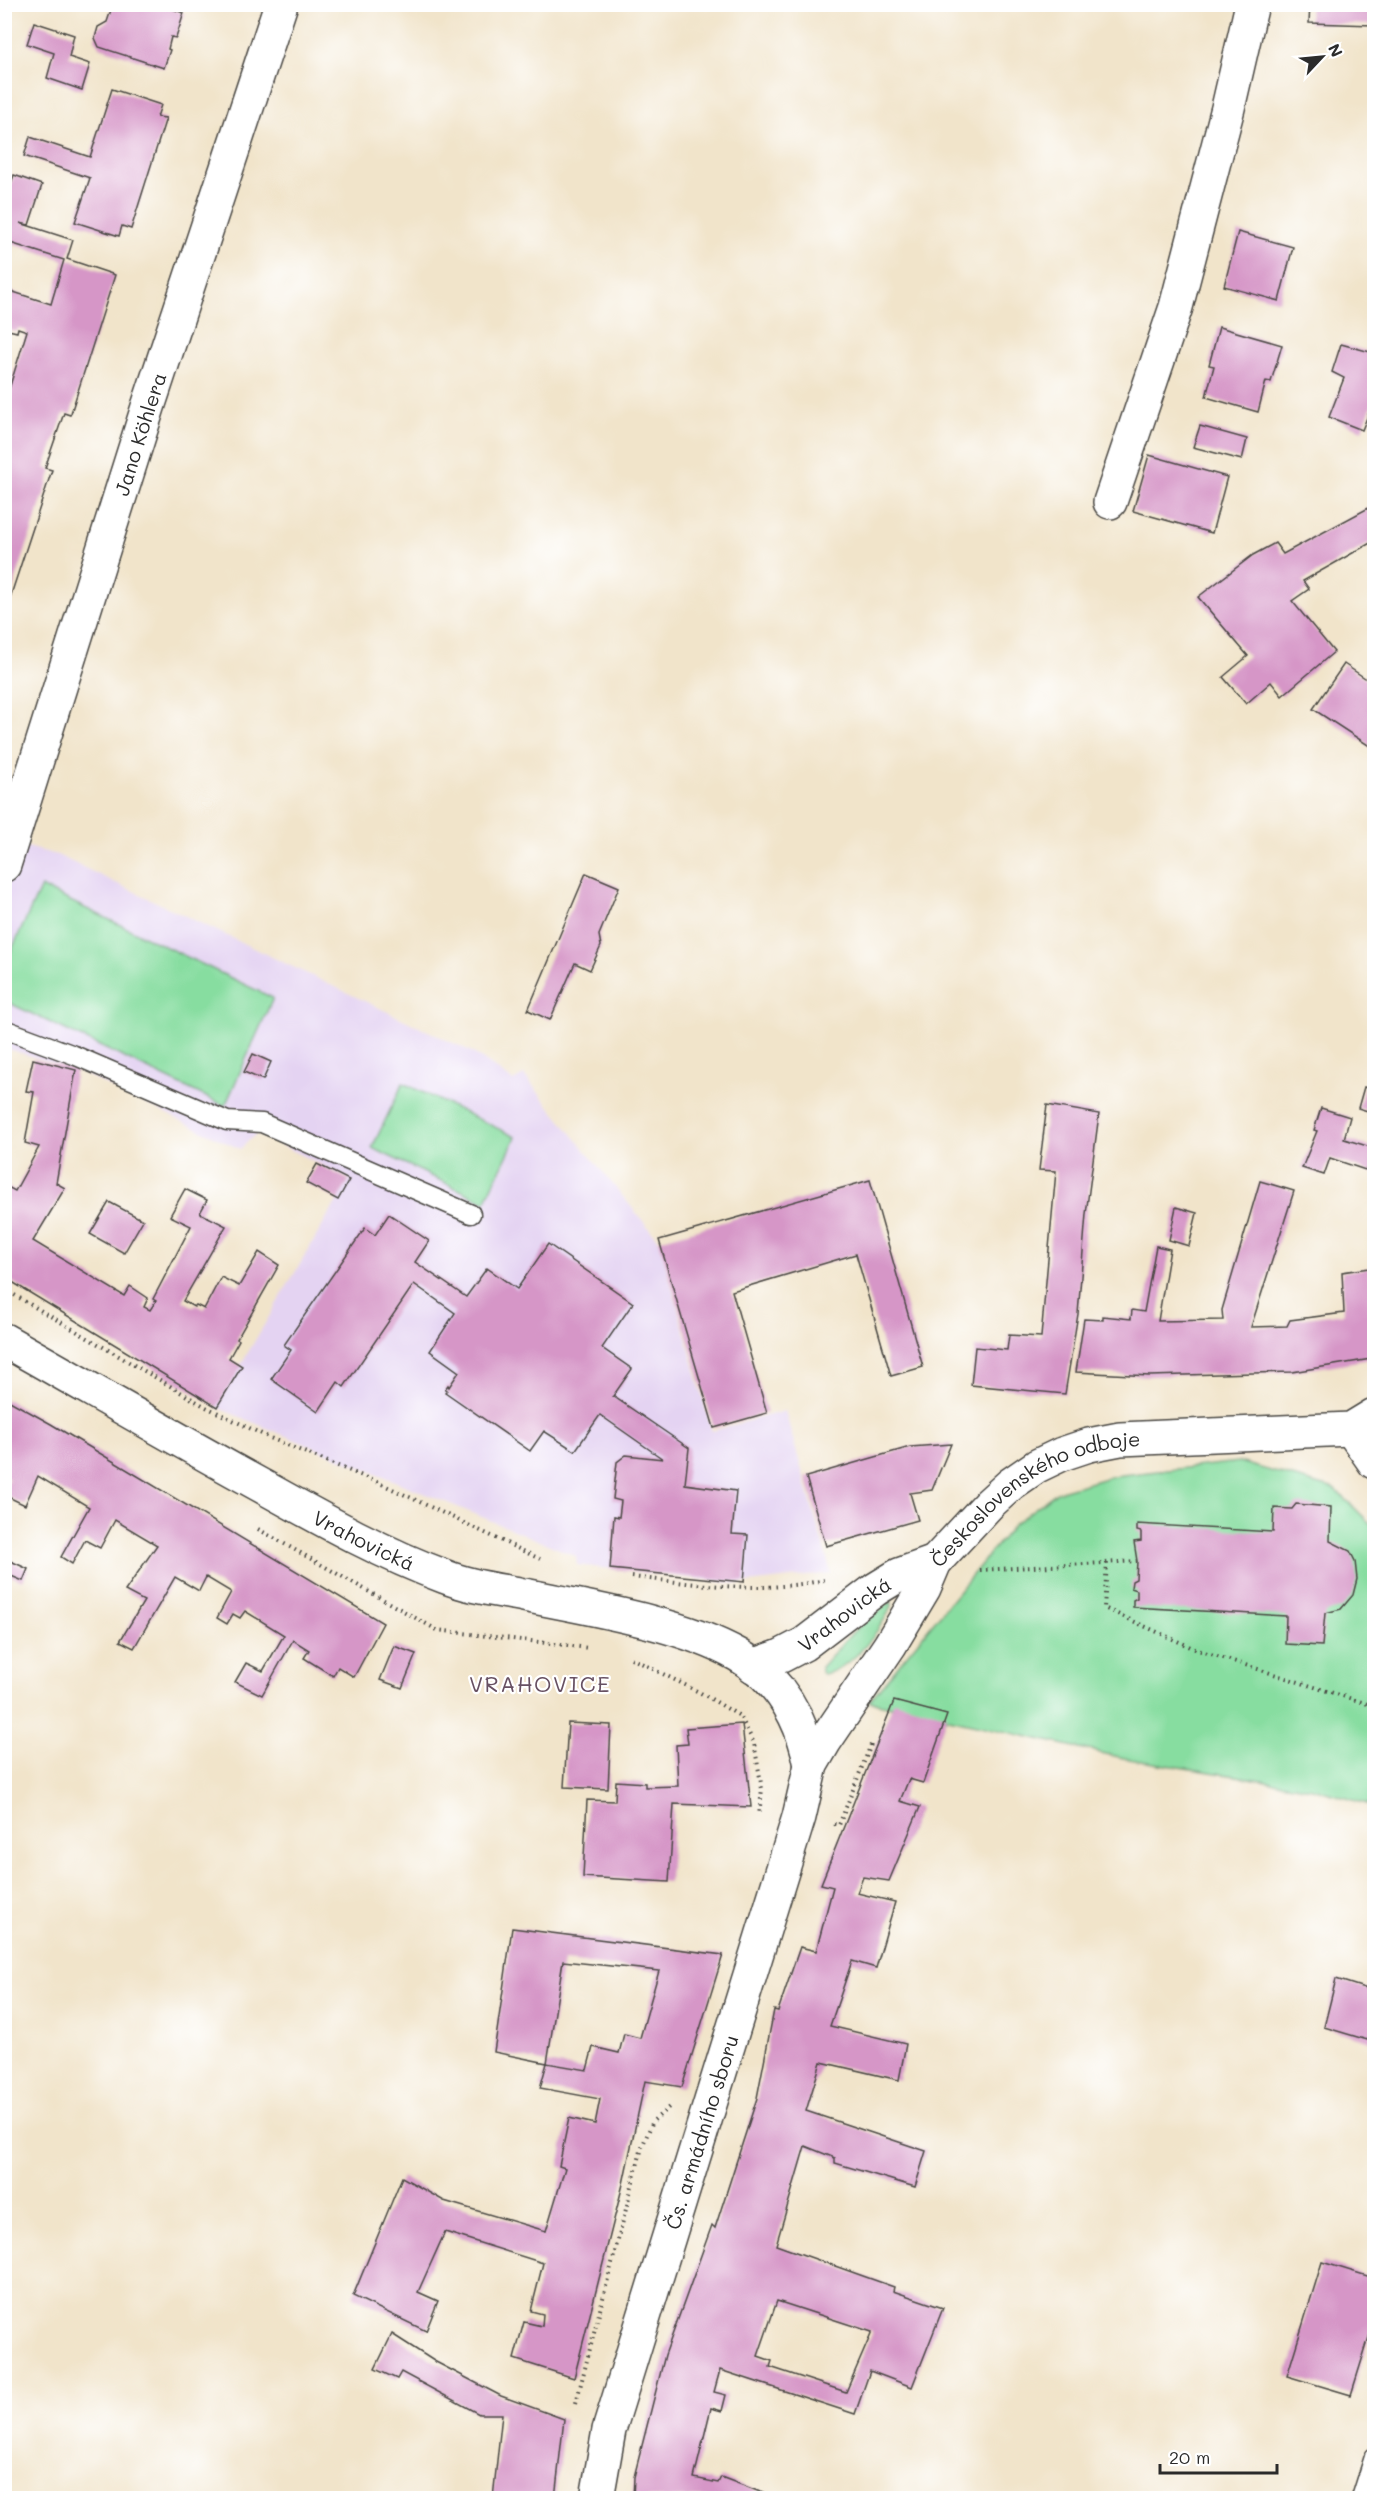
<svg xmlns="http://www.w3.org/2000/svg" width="1379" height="2503" font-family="Mali,sans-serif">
  <rect width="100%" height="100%" fill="#fff"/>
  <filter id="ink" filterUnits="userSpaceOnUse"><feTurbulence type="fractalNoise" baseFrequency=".0167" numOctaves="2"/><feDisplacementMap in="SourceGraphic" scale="12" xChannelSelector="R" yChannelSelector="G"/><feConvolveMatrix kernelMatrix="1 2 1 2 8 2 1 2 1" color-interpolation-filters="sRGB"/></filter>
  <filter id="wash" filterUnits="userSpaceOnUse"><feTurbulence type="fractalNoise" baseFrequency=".008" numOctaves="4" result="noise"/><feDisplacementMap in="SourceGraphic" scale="24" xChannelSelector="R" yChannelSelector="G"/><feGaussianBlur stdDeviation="1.35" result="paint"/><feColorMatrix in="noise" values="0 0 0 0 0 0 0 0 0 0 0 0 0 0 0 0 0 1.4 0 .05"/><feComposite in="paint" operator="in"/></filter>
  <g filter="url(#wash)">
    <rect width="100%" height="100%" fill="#f1e4ca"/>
    <polygon fill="#e4d3f2" points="20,845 57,855 472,1052 513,1081 524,1075 659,1241 712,1431 785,1411 831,1573 740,1584 577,1565 576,1556 216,1407 350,1179 257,1133 240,1149 76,1070 5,1048 5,892"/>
    <g fill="#87dda0" stroke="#598466" stroke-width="1.5">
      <polygon points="41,887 273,998 225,1106 5,1001 5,964"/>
      <polygon points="403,1083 516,1137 485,1202 372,1148"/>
      <polygon points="1239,1462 1335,1489 1374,1527 1374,1806 1312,1788 1128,1759 869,1701 1014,1524 1057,1492 1113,1476"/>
      <path d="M891 1601 892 1606C878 1632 855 1667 824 1674L821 1672V1667L853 1632Z"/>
    </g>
    <g id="blocks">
      <g fill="#d696c7" fill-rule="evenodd">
        <polygon points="113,4 158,4 184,13 176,38 171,37 168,49 170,50 164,68 99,47 95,38 98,27 107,22"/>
        <polygon points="1310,4 1374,4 1374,25 1309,23"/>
        <polygon points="34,22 74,35 69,57 90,64 82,90 47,78 54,53 27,44"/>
        <polygon points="112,89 161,105 157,117 166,118 131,229 122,226 119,236 75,222 90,178 24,156 30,137 90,157"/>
        <polygon points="14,175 42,185 29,225 20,223 73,240 67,259 115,275 71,413 70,415 64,413 45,468 52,470 5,613 4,405 27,331 18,328 17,332 4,329 4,289 51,304 64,260 4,241 11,220 4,218 4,203"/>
        <polygon points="1238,232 1293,247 1279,301 1224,286"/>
        <polygon points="1219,327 1282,345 1271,382 1266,381 1258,412 1206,397 1214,366 1209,365"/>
        <polygon points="1341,344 1374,353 1374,400 1362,430 1329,417 1344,378 1332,372"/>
        <polygon points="1200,426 1247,439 1242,460 1193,447"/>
        <polygon points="1149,455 1227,477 1212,533 1133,511"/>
        <polygon points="1374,505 1374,541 1303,581 1309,589 1292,601 1334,652 1282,696 1271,682 1246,704 1223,677 1248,656 1198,597 1253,555 1275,543 1283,554"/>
        <polygon points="1344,664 1371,682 1374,677 1374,743 1371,747 1313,709"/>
        <polygon points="586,873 619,887 599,935 601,946 590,970 575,963 550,1020 528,1010"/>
        <polygon points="253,1054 271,1062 263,1080 244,1072"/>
        <polygon points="33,1059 76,1070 56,1183 65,1188 33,1241 124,1296 130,1286 148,1298 144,1307 150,1310 156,1301 153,1299 191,1226 170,1216 185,1189 207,1200 200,1213 226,1226 183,1301 194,1307 196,1305 204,1309 221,1277 239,1286 259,1252 279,1265 237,1339 239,1340 229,1358 242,1366 217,1407 4,1277 4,1185 15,1191 39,1147 25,1143 34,1092 26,1091"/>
        <polygon points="1364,1087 1374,1090 1374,1113 1358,1108"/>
        <polygon points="1047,1105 1099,1114 1086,1214 1078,1314 1065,1394 971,1385 975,1347 1007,1350 1009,1335 1041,1337 1056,1171 1039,1170"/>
        <polygon points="1321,1108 1350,1117 1344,1139 1374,1148 1374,1173 1330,1158 1324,1175 1302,1168 1317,1131 1314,1130"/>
        <polygon points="317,1164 349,1180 338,1200 306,1183"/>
        <polygon points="870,1180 923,1367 891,1376 856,1254 732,1291 767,1413 714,1428 659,1240"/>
        <polygon points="1260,1181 1294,1191 1251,1327 1287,1326 1290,1320 1344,1313 1342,1272 1369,1268 1374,1305 1374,1354 1371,1359 1292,1372 1150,1376 1076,1372 1084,1319 1103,1320 1103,1316 1131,1319 1132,1310 1144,1312 1156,1246 1170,1249 1158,1321 1223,1320 1222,1310"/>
        <polygon points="109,1202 143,1220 124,1253 90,1234"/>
        <polygon points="1176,1207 1197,1213 1189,1246 1169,1240"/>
        <polygon points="389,1214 429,1241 415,1262 466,1297 487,1268 517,1289 548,1244 633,1303 602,1348 632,1369 613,1396 689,1448 685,1484 736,1491 732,1534 748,1535 744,1582 610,1569 614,1516 619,1517 621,1501 613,1499 617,1462 626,1455 663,1459 600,1415 575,1451 544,1431 530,1451 445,1392 447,1390 445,1389 448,1385 449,1387 459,1372 430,1351 455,1313 414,1284 344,1387 338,1382 318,1412 271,1379 291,1350 284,1345 365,1228 375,1235"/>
        <polygon points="4,1400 8,1400 51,1424 383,1623 354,1677 338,1667 333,1676 304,1658 309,1650 293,1640 262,1695 235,1682 246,1663 263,1671 284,1635 245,1611 240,1618 233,1614 227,1624 217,1618 231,1592 206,1577 199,1591 175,1577 134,1648 120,1641 144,1601 125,1591 157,1545 115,1520 100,1548 85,1540 72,1564 61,1557 89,1507 38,1476 25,1505 4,1495 4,1489 9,1479 4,1476"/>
        <polygon points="951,1444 932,1490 910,1493 918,1520 826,1546 806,1477 910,1447"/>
        <polygon points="1296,1504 1331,1507 1330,1541 1350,1551 1355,1561 1357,1579 1353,1595 1341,1609 1325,1613 1322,1646 1285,1644 1286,1616 1133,1607 1133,1600 1137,1598 1137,1590 1131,1588 1132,1581 1136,1579 1137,1561 1134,1542 1141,1541 1141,1532 1137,1531 1137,1524 1273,1532 1274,1508 1292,1509"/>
        <polygon points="4,1558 28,1569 23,1581 4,1573"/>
        <polygon points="394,1646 416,1654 402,1688 380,1680"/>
        <path d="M894 1701 947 1715 923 1783 909 1779 900 1801 920 1807 889 1881 863 1877 857 1893 895 1902 876 1968 852 1961 830 2026 906 2044 899 2080 821 2062 806 2111 926 2151 915 2187 835 2163V2158L805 2146 776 2245 894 2287 893 2291 943 2308 912 2387 870 2371 855 2414 720 2370 714 2392 726 2395 722 2411 711 2408 694 2478 718 2483 721 2477 776 2498H633L634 2477 665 2355 712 2225 715 2228 757 2098 774 2010 778 2011 800 1947 816 1951 833 1887 821 1884ZM777 2301 872 2332 846 2392 770 2367 772 2361 758 2356Z"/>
        <polygon points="568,1723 611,1725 608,1789 564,1787"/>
        <polygon points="742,1724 751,1807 674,1804 669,1882 583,1877 587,1800 615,1801 616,1781 645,1783 645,1787 678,1786 676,1745 688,1744 686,1728"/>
        <polygon points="512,1928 723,1955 682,2087 645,2081 623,2184 574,2378 514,2359 524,2322 542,2326 543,2314 531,2311 543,2263 445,2232 418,2292 438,2301 426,2331 353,2296 402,2177 444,2201 546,2231 565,2168 559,2166 569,2118 595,2124 600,2099 540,2088 547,2063 587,2070 593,2047 619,2053 624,2034 640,2038 659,1971 563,1961 547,2063 494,2052"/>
        <polygon points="1336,1979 1374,1991 1374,2042 1324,2027"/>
        <polygon points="1322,2262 1374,2278 1374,2321 1351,2395 1287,2376"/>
        <polygon points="392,2334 434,2361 501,2396 564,2419 555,2498 493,2498 502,2414 479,2414 401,2372 397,2379 375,2369"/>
      </g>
    </g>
  </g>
  <g filter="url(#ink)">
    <use href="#blocks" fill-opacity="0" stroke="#494743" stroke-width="1.5"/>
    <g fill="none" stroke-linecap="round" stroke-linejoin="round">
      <g stroke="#494743" stroke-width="21">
        <g id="service">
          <polyline points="4,1029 74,1055 227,1121 262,1123 471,1214"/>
          <polyline points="1361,2498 1374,2457"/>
        </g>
      </g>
      <g stroke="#494743" stroke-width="36">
        <g id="minor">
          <polyline points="1110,502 1176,307 1228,108 1252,4"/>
          <path id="s1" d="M4 865 148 407 281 4"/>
        </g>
      </g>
      <g stroke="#494743" stroke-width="36">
        <g id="tertiary">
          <path id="s2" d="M4 1340C89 1388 174 1438 260 1485 321 1519 381 1553 446 1577 471 1587 498 1590 524 1595 588 1608 682 1623 738 1655 780 1679 802 1719 811 1765"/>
          <polyline points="1351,1429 1374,1462"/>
          <path id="s3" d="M753 1666 781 1656 804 1644 876 1589 899 1575 935 1562"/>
          <path id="s4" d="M597 2498 609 2430 799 1817 811 1765 825 1741 890 1645 924 1588 935 1562 989 1504 1011 1484 1037 1466 1062 1454 1089 1445 1120 1439 1351 1429 1374 1415"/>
        </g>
      </g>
      <g stroke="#494743" stroke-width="4" stroke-dasharray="1.5 4.5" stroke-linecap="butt">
        <polyline points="4,1289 206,1407 270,1438 384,1485 540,1559"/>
        <polyline points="258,1529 437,1630 589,1648"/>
        <polyline points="1107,1563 1104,1608 1195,1649 1374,1706"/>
        <polyline points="980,1570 1137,1561"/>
        <path d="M632 1577C696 1584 761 1594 824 1580"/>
        <polyline points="631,1658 699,1692 740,1716 754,1743 762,1789 759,1815"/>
        <polyline points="834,1824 839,1825 872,1742"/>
        <polyline points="576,2403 642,2147 653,2121 669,2107"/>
      </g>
      <use href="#service" stroke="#fff" stroke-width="18"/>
      <use href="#minor" stroke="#fff" stroke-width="33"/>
      <use href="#tertiary" stroke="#fff" stroke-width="33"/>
    </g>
  </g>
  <g text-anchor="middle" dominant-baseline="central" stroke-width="4.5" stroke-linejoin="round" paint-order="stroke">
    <g font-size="20" fill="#2b2b2b" stroke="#fff">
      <text stroke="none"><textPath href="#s1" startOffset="452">Jano Köhlera</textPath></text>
      <text stroke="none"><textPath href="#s4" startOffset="1126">Československého odboje</textPath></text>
      <text stroke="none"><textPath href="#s2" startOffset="412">Vrahovická</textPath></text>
      <text stroke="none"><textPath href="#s3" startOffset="106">Vrahovická</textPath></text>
      <text stroke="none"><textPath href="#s4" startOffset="381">Čs. armádního sboru</textPath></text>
    </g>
    <g font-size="22" letter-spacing="1.5" fill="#675062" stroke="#fff">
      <text x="540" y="1683">VRAHOVICE</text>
    </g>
  </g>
  <rect width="1379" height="2503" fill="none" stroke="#fff" stroke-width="24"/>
  <g transform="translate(1322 57) rotate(64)" stroke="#ffffff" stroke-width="4.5" paint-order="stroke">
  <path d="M0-4.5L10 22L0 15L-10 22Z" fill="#2b2b2b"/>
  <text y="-9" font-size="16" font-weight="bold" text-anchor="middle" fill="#2b2b2b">N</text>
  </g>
  <path d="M1160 2464v9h117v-9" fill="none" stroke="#2b2b2b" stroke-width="3"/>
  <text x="1169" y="2464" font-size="18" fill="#2b2b2b" stroke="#ffffff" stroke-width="4.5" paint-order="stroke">20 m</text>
</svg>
